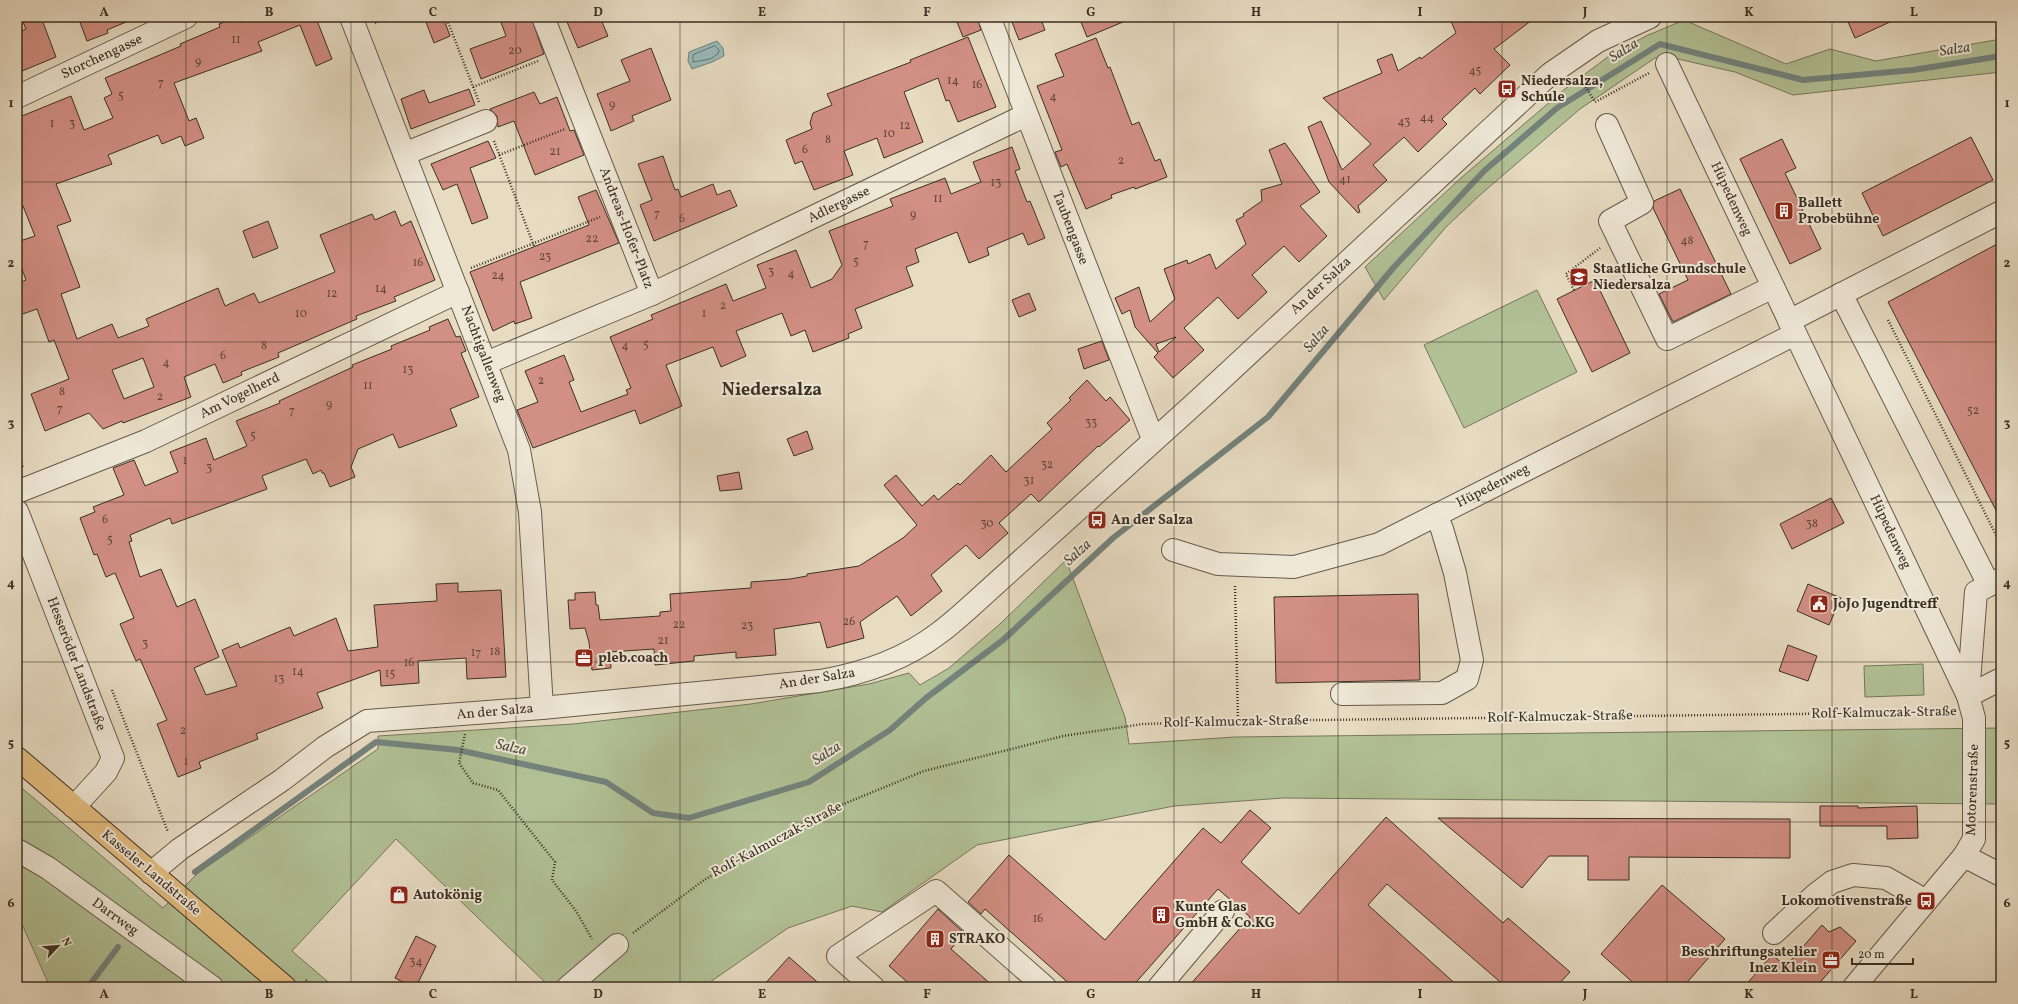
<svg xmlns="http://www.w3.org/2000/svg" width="2018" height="1004" font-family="Vollkorn,serif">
  <rect width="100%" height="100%" fill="#e7dbc2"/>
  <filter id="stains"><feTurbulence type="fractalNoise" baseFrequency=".005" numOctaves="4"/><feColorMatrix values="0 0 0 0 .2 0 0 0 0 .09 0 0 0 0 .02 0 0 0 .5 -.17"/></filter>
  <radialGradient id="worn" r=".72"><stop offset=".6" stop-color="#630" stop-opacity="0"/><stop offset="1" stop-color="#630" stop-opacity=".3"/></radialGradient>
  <g fill="#b2c196" stroke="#76785c">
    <polygon points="1684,20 1786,64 1830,49 1876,61 2001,39 2001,72 1793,95 1735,72 1669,57 1655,58 1580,109 1480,195 1446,227 1384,300 1365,267 1462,177 1565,89 1609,56 1646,36"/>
    <polygon points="1537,290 1577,372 1464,428 1424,345"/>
    <polygon points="1066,560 1125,717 1129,744 1235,737 2001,728 2001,804 1283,798 1174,806 977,845 882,912 852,906 788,928 703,987 550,987 396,839 292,951 334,987 50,987 17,913 17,784 163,908 198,873 378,749 378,736 573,724 751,704 869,684 909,673 920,685 949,668 1000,624"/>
    <polygon points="1923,664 1924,695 1865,697 1864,666"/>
  </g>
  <polygon fill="#98bab9" stroke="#73837d" points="717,41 723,48 724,56 712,62 692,69 688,61 689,52"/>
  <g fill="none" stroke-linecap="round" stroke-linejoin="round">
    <polygon stroke="#6a756e" stroke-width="1" points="715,46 719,50 718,54 710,59 693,62 693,55"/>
    <g stroke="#73837d" stroke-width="6">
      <polyline points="195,872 376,742 458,750 606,782 653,813 689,818 809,782 890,730 926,698 1003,640 1113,538 1268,417 1394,267 1484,171 1557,108 1660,44 1803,80 1913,70 2001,56"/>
      <polyline points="88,987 118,947"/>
    </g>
  </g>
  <g fill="#d28f84" stroke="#3b3023" fill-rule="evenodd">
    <polygon points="21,17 41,17 56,57 17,73 17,33 26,29"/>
    <polygon points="78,17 138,17 107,30 108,33 87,41"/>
    <path d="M237 17H318L316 18 332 59 316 66 300 25 258 42 262 51 174 83 189 121 196 118 204 138 185 146 181 136 162 144 158 135 108 155 112 164 56 184 71 221 57 226 80 287 61 294 77 339 112 324 118 338 149 326 146 319 218 288 225 306 254 293 259 303 335 272 320 235 372 214 375 220 395 211 401 226 411 221 435 280 394 297 396 301 356 316 357 319 278 353 279 357 241 372 242 375 223 383 215 364 184 377 191 397 123 423 122 421 103 429 89 413 45 431 31 394 69 379 54 340 49 342 37 309 17 316V284L26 280 17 255V242L35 236 23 206 17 208V118L71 96 84 130 113 118 104 98 112 94 105 78 181 46 180 44 220 27 219 24ZM143 358 154 387 124 399 112 370Z"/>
    <polygon points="424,17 443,17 450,36 434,43"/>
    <polygon points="499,17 531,17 544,54 481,79 470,49 506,36"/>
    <polygon points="565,17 600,17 608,36 578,48"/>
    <polygon points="955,17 977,17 981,30 963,37"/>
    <polygon points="1010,17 1040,17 1045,30 1019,40"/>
    <polygon points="1079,17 1135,17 1087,37"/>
    <polygon points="1464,17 1536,17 1494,49 1510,65 1480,94 1475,88 1442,119 1447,124 1418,152 1404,137 1373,165 1387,180 1358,206 1360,212 1358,213 1329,182 1308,127 1321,121 1342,170 1371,144 1323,98 1382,73 1377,60 1392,54 1398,71 1420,57 1421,59 1456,33 1451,21"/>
    <polygon points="1846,17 1901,17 1855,38"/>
    <polygon points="968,37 996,107 958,122 949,100 946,101 938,78 904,92 923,142 884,158 877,138 844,151 853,175 814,190 802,161 795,164 786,140 812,129 810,123 813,113 832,105 827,94 911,62 910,60"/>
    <polygon points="1096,38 1108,68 1110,67 1132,125 1139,122 1155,161 1160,159 1167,177 1135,189 1134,187 1111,195 1112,198 1086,209 1067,164 1061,167 1055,152 1062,150 1037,86 1064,76 1055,54"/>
    <polygon points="651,48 671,100 632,116 634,121 611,131 597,94 630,81 621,60"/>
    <polygon points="469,89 475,105 411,129 401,99 424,90 429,103"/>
    <polygon points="534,92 540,104 557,97 570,131 574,130 584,155 535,175 514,121 498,127 497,116 490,109"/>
    <polygon points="1971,137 1993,180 1883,236 1862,193"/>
    <polygon points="1782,139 1796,168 1785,173 1821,249 1790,264 1740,159"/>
    <polygon points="488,141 496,158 470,168 488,218 472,224 457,184 443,190 431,164"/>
    <path d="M1285 143 1320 192 1300 206 1327 236 1299 262 1284 246 1252 275 1267 292 1238 319 1218 297 1184 328 1204 350 1173 378 1154 357 1158 353 1135 327 1130 310 1122 314 1115 298 1139 287 1150 322 1175 299 1164 269 1187 260 1188 264 1210 254 1216 269 1246 244 1236 220 1244 216 1243 214 1262 201 1261 190 1282 184 1269 150ZM1176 337 1159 352 1156 344Z"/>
    <polygon points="1012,147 1020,169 1015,171 1027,202 1030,201 1045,238 1028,245 1023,233 987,248 989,255 969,263 957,232 915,249 919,262 906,267 913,286 855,309 862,328 848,334 849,338 813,352 805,330 791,336 782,313 736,331 746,356 721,367 713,347 666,365 682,406 640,424 635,410 533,448 517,410 538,402 525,371 564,355 574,380 569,382 581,412 628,394 626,390 631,388 610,337 653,319 651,315 726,284 733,301 766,288 757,265 796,250 811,288 832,279 842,265 829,231 893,206 890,199 945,178 951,194 981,182 973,162"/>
    <polygon points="663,156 675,190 678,189 681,197 713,184 717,195 730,190 737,206 654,241 640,205 652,200 638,164"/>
    <polygon points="1680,189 1731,294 1673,322 1659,294 1688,280 1653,208 1654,201"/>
    <polygon points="596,190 619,243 520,282 532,318 515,324 514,321 493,331 470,272 589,225 578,197"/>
    <polygon points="268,221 278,248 253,258 243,231"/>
    <polygon points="2001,242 2001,520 1888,302"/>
    <polygon points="1595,280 1630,353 1592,372 1557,299"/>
    <polygon points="1029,293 1036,310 1019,317 1012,300"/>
    <polygon points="448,319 456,337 460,336 466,351 461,353 479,397 450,409 457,426 399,448 393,434 358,449 351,467 355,477 330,487 324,473 322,473 321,470 313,474 306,459 262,476 267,489 172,524 170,518 130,535 132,541 129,542 140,577 161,569 177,607 195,599 219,657 194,668 206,695 237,686 222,650 238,643 240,648 290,627 294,636 336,618 348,651 378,647 374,605 437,601 436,584 458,583 458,592 501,590 506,677 467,679 466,658 418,661 419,683 381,686 380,670 317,693 323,708 256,734 258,739 199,762 201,768 178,777 157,724 167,720 140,659 136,661 120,624 134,618 115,573 106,577 97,554 94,555 80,518 95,512 93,507 124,495 113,468 134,460 145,486 178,472 170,452 206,438 214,460 247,446 236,421 280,403 279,401 353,367 352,365 392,349 391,346 430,330 429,327"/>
    <polygon points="1102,341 1109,360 1084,369 1078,349"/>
    <polygon points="1087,380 1106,401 1110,397 1130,420 1099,447 1098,446 1039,502 1031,494 999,523 1008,533 979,559 966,545 931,575 942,591 911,616 897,596 860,622 864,638 827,648 820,622 774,629 776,655 736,658 736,652 694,656 694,661 655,665 654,649 610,652 611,668 592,670 589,642 585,628 570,629 568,600 575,600 575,593 595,592 596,605 598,605 600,620 660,616 660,612 671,611 670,594 751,588 751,582 790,579 807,576 807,574 859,566 903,538 917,525 884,485 896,475 922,506 934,495 938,500 958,483 960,485 991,455 1006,472 1052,429 1047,423 1071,400 1069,398"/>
    <polygon points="807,431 813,449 794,456 787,439"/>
    <polygon points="739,472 742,489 720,491 717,476"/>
    <polygon points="1831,498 1844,523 1792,549 1780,524"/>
    <polygon points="1808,584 1841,598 1829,625 1797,611"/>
    <polygon points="1418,594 1420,680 1276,683 1274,597"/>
    <polygon points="1788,645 1817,656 1808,681 1779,671"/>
    <polygon points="1820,806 1858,806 1858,808 1917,806 1918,838 1887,839 1887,826 1820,826"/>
    <polygon points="1250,810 1271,828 1241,862 1299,914 1386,817 1503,923 1508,918 1570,972 1556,987 1506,987 1387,884 1368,905 1459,987 1188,987 1250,917 1218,889 1132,987 1073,987 985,909 981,914 968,902 1009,855 1105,940 1203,828 1221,843"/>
    <polygon points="1438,818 1790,819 1790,858 1629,857 1629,880 1588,880 1588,856 1549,856 1522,888"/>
    <polygon points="1662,885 1725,939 1683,987 1638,987 1601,954"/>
    <polygon points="938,909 964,933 951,949 994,987 913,987 889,966"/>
    <polygon points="1822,925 1829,932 1840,927 1856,941 1816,987 1744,987 1772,955 1786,966"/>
    <polygon points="416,936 436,946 416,987 413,987 395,978"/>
    <polygon points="789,957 823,987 762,987"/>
  </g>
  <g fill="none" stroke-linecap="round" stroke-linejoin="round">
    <g stroke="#665b4b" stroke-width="24">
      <g id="minor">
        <polyline points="351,17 519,450 530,512 542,708"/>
        <polyline points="543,17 652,294"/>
        <polyline points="989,17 1153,439"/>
        <polyline points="1667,64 1968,696 1974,718 1974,839 1964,856 1854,987"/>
        <polyline points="17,97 186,17"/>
        <polyline points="1607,125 1642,203 1610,221 1667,339 1773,287"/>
        <polyline points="404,154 486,121"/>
        <polyline points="1841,294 1989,585 2001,579"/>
        <polyline points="1789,321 2001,212"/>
        <polyline points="486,363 652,294 1026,115"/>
        <polyline points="17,492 146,441 458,292"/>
        <polyline points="17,511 113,758 106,772 74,807"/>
        <polyline points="1173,550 1218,564 1294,567 1379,544 1795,334"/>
        <polyline points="1342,694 1442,693 1467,679 1472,660 1455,573 1442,529 1436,515"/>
        <polyline points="1968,695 1976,592 1989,585"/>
        <polyline points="1968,696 2001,679"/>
        <polyline points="17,850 48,868 212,987"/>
        <polyline points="1964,856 2001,875"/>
        <path d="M151 873 180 849 282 780 325 747 367 721 542 708 820 681C862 674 905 659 939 633 950 625 960 616 970 607L1202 397 1550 74 1598 41 1650 17"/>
        <polyline points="1774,933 1815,895 1832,882 1853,875 1886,878 1926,901"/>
        <polyline points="568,987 617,945"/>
        <polyline points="873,987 838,956 936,891 1045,987"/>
        <polyline points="1159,987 1223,911"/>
      </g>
    </g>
    <g stroke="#3b3023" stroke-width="24">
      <polyline id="major" points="17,758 285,987"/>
    </g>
    <g stroke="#3b3023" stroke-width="2.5" stroke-dasharray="1 2" stroke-linecap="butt">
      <polyline points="446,17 479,102"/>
      <polyline points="375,23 389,17"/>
      <polyline points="1581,79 1595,102 1649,73"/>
      <polyline points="473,87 538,61"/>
      <polyline points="494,141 534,246"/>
      <polyline points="499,155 565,129"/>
      <polyline points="471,268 600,217"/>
      <polyline points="1574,290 1566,274 1600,248"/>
      <polyline points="1888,320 2001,545"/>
      <polyline points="17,452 23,468"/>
      <polyline points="1235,586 1238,721"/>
      <polyline points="112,690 168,832"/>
      <polyline points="465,734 459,763 473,783 498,790 555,862 552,880 576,911 592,939"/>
      <polyline points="633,933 704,880 824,812 924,771 1063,736 1143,724 1242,721 1951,712"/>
      <polyline points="306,980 313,987"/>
    </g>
    <use href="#minor" stroke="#efe8d7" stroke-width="22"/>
    <use href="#major" stroke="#e4be81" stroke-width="22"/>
  </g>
  <path fill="none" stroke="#3b3023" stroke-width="1" stroke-opacity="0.55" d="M186 17V987M351 17V987M516 17V987M680 17V987M844 17V987M1009 17V987M1174 17V987M1338 17V987M1502 17V987M1667 17V987M1832 17V987M17 182H2001M17 342H2001M17 502H2001M17 662H2001M17 822H2001"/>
  <defs>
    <g id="bus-square" transform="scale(1)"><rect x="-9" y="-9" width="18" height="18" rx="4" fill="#8f2418" stroke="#efe8d7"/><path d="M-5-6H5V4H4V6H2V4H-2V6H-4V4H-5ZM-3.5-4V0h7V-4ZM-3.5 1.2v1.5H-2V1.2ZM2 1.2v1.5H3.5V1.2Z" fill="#fff"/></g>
    <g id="building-square" transform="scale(1)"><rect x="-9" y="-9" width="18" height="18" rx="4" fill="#8f2418" stroke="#efe8d7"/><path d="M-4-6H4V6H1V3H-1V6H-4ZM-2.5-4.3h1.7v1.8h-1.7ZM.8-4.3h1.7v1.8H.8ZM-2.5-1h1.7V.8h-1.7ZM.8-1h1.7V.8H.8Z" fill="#fff"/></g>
    <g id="school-square" transform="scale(1)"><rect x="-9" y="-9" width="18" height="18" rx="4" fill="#8f2418" stroke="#efe8d7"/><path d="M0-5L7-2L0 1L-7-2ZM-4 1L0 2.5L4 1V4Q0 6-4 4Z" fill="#fff"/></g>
    <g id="civic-square" transform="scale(1)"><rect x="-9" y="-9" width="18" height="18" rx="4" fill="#8f2418" stroke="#efe8d7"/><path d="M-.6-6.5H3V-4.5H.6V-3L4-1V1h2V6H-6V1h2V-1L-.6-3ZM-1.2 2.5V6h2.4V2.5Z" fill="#fff"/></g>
    <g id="office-square" transform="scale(1)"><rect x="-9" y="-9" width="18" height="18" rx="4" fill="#8f2418" stroke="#efe8d7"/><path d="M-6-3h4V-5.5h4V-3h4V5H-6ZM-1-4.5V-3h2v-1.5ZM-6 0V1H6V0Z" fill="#fff"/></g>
    <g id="shop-square" transform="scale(1)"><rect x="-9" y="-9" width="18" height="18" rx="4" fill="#8f2418" stroke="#efe8d7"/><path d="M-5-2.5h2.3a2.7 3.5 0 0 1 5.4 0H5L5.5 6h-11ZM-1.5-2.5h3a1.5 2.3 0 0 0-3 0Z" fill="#fff"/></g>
  </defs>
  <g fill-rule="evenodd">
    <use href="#bus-square" x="1507" y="89"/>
    <use href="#building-square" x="1784" y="211"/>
    <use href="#school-square" x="1579" y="277"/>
    <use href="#bus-square" x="1097" y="520"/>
    <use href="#civic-square" x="1819" y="604"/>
    <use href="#office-square" x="584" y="658"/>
    <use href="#shop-square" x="399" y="895"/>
    <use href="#bus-square" x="1926" y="901"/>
    <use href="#building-square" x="1161" y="915"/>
    <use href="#building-square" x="935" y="939"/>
    <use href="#office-square" x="1831" y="960"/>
  </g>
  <g text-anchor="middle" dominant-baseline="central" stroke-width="4" stroke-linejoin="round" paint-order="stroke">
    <g font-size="12" fill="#61483b">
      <text x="236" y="40">11</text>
      <text x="515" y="51">20</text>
      <text x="198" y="62">9</text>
      <text x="1475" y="71">45</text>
      <text x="953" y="81">14</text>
      <text x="161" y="83">7</text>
      <text x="977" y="85">16</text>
      <text x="121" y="96">5</text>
      <text x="1053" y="97">4</text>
      <text x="612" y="105">9</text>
      <text x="1427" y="118">44</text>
      <text x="1404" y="122">43</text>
      <text x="52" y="124">1</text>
      <text x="72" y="124">3</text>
      <text x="905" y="126">12</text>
      <text x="889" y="134">10</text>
      <text x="828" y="140">8</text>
      <text x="805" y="150">6</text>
      <text x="555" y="152">21</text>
      <text x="1121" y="161">2</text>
      <text x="1345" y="180">41</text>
      <text x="996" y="183">13</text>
      <text x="938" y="199">11</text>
      <text x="657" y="214">7</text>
      <text x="913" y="215">9</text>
      <text x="682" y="219">6</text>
      <text x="592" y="239">22</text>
      <text x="1687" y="241">48</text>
      <text x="866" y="244">7</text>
      <text x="545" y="257">23</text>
      <text x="856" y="262">5</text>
      <text x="418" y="263">16</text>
      <text x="771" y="272">3</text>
      <text x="791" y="274">4</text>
      <text x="498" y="276">24</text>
      <text x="381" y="289">14</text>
      <text x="332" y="294">12</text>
      <text x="723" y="306">2</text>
      <text x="301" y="314">10</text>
      <text x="704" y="314">1</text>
      <text x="646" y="345">5</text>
      <text x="264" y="346">8</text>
      <text x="625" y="346">4</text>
      <text x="223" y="356">6</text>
      <text x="166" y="363">4</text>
      <text x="408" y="370">13</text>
      <text x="541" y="381">2</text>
      <text x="368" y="386">11</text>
      <text x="62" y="392">8</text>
      <text x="160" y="397">2</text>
      <text x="329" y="405">9</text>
      <text x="60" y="409">7</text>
      <text x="292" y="411">7</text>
      <text x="1973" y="411">52</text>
      <text x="1091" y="423">33</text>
      <text x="253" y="436">5</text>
      <text x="185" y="461">1</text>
      <text x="1047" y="465">32</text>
      <text x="209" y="468">3</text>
      <text x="1029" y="481">31</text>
      <text x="105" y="520">6</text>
      <text x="987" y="524">30</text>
      <text x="1812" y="524">38</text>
      <text x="110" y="540">5</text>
      <text x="849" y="622">26</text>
      <text x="679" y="625">22</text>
      <text x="747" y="626">23</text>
      <text x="663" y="641">21</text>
      <text x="145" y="644">3</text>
      <text x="495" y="652">18</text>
      <text x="476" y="653">17</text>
      <text x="409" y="663">16</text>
      <text x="298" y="672">14</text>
      <text x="390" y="674">15</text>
      <text x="279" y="679">13</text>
      <text x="183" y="731">2</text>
      <text x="186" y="762">1</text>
      <text x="1038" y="919">16</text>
      <text x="416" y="962">34</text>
    </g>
    <g font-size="14" fill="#3b3023" stroke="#efe8d7">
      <text transform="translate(102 57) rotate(-25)">Storchengasse</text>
      <text transform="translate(1731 199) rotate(65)">Hüpedenweg</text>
      <text transform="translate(839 205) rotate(-26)">Adlergasse</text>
      <text transform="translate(626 228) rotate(69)">Andreas-Hofer-Platz</text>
      <text transform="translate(1070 228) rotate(69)">Taubengasse</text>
      <text transform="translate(1321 286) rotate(-43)">An der Salza</text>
      <text transform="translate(483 354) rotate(69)">Nachtigallenweg</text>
      <text transform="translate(240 396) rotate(-26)">Am Vogelherd</text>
      <text transform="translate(1493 486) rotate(-27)">Hüpedenweg</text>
      <text transform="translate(1890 532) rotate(65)">Hüpedenweg</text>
      <text transform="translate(76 664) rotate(69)">Hesseröder Landstraße</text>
      <text transform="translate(817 679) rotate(-9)">An der Salza</text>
      <text transform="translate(495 712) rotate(-5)">An der Salza</text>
      <text transform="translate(1884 713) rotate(-1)">Rolf-Kalmuczak-Straße</text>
      <text transform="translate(1560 717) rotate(-1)">Rolf-Kalmuczak-Straße</text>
      <text transform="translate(1236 722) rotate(-1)">Rolf-Kalmuczak-Straße</text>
      <text transform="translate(1973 790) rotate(-88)">Motorenstraße</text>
      <text transform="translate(777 840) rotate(-28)">Rolf-Kalmuczak-Straße</text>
      <text transform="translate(151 873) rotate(40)">Kasseler Landstraße</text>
      <text transform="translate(115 917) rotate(36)">Darrweg</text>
    </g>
    <g font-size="14" font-weight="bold" fill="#3b3023" stroke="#efe8d7" text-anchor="start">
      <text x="1521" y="81">Niedersalza,<tspan x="1521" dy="16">Schule</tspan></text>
      <text x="1798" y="203">Ballett<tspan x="1798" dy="16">Probebühne</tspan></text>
      <text x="1593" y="269">Staatliche Grundschule<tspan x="1593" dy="16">Niedersalza</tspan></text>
      <text x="1111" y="520">An der Salza</text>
      <text x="1833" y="604">JoJo Jugendtreff</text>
      <text x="598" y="658">pleb.coach</text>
      <text x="413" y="895">Autokönig</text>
      <text x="1912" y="901" text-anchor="end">Lokomotivenstraße</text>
      <text x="1175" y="907">Kunte Glas<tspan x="1175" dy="16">GmbH &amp; Co.KG</tspan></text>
      <text x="949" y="939">STRAKO</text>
      <text x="1817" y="952" text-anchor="end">Beschriftungsatelier<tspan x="1817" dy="16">Inez Klein</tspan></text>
    </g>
    <g font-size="15" font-style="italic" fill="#4e4c41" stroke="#efe8d7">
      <text transform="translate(1955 50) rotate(-9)">Salza</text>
      <text transform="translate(1624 51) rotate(-32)">Salza</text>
      <text transform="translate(1317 339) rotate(-50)">Salza</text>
      <text transform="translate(1078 553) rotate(-42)">Salza</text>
      <text transform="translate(511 748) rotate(12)">Salza</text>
      <text transform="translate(827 754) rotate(-33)">Salza</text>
    </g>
    <g font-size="18" font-weight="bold" fill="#3b3023" stroke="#efe8d7">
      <text x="772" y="390">Niedersalza</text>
    </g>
  </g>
  <rect width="2018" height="1004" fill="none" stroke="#e7dbc2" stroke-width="44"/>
  <g transform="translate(58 946) rotate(64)" stroke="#efe8d7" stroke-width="3" paint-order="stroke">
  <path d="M0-3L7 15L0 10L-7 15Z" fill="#3b3023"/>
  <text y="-6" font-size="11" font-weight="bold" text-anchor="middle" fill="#3b3023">N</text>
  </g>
  <path d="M1852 958v6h61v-6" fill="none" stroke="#3b3023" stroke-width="2"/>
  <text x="1858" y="958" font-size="12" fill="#3b3023" stroke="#efe8d7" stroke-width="3" paint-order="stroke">20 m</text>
  <rect x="22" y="22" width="1974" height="960" fill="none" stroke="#3b3023" stroke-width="1.5"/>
  <g font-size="13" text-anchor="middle" font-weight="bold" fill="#3b3023">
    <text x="104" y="16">A</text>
    <text x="269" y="16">B</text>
    <text x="433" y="16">C</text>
    <text x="598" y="16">D</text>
    <text x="762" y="16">E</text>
    <text x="927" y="16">F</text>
    <text x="1091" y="16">G</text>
    <text x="1256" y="16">H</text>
    <text x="1420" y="16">I</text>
    <text x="1585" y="16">J</text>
    <text x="1749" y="16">K</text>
    <text x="1914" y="16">L</text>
    <text x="11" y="107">1</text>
    <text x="2007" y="107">1</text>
    <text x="11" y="267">2</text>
    <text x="2007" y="267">2</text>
    <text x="11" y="427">3</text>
    <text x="2007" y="427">3</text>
    <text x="11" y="587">4</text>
    <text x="2007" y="587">4</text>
    <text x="11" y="747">5</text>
    <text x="2007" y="747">5</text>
    <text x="11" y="907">6</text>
    <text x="2007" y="907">6</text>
    <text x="104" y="998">A</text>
    <text x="269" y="998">B</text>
    <text x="433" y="998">C</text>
    <text x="598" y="998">D</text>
    <text x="762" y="998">E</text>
    <text x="927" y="998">F</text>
    <text x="1091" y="998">G</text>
    <text x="1256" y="998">H</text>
    <text x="1420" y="998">I</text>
    <text x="1585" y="998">J</text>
    <text x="1749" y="998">K</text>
    <text x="1914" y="998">L</text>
  </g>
  <rect width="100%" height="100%" filter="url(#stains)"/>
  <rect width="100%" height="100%" fill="url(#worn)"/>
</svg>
